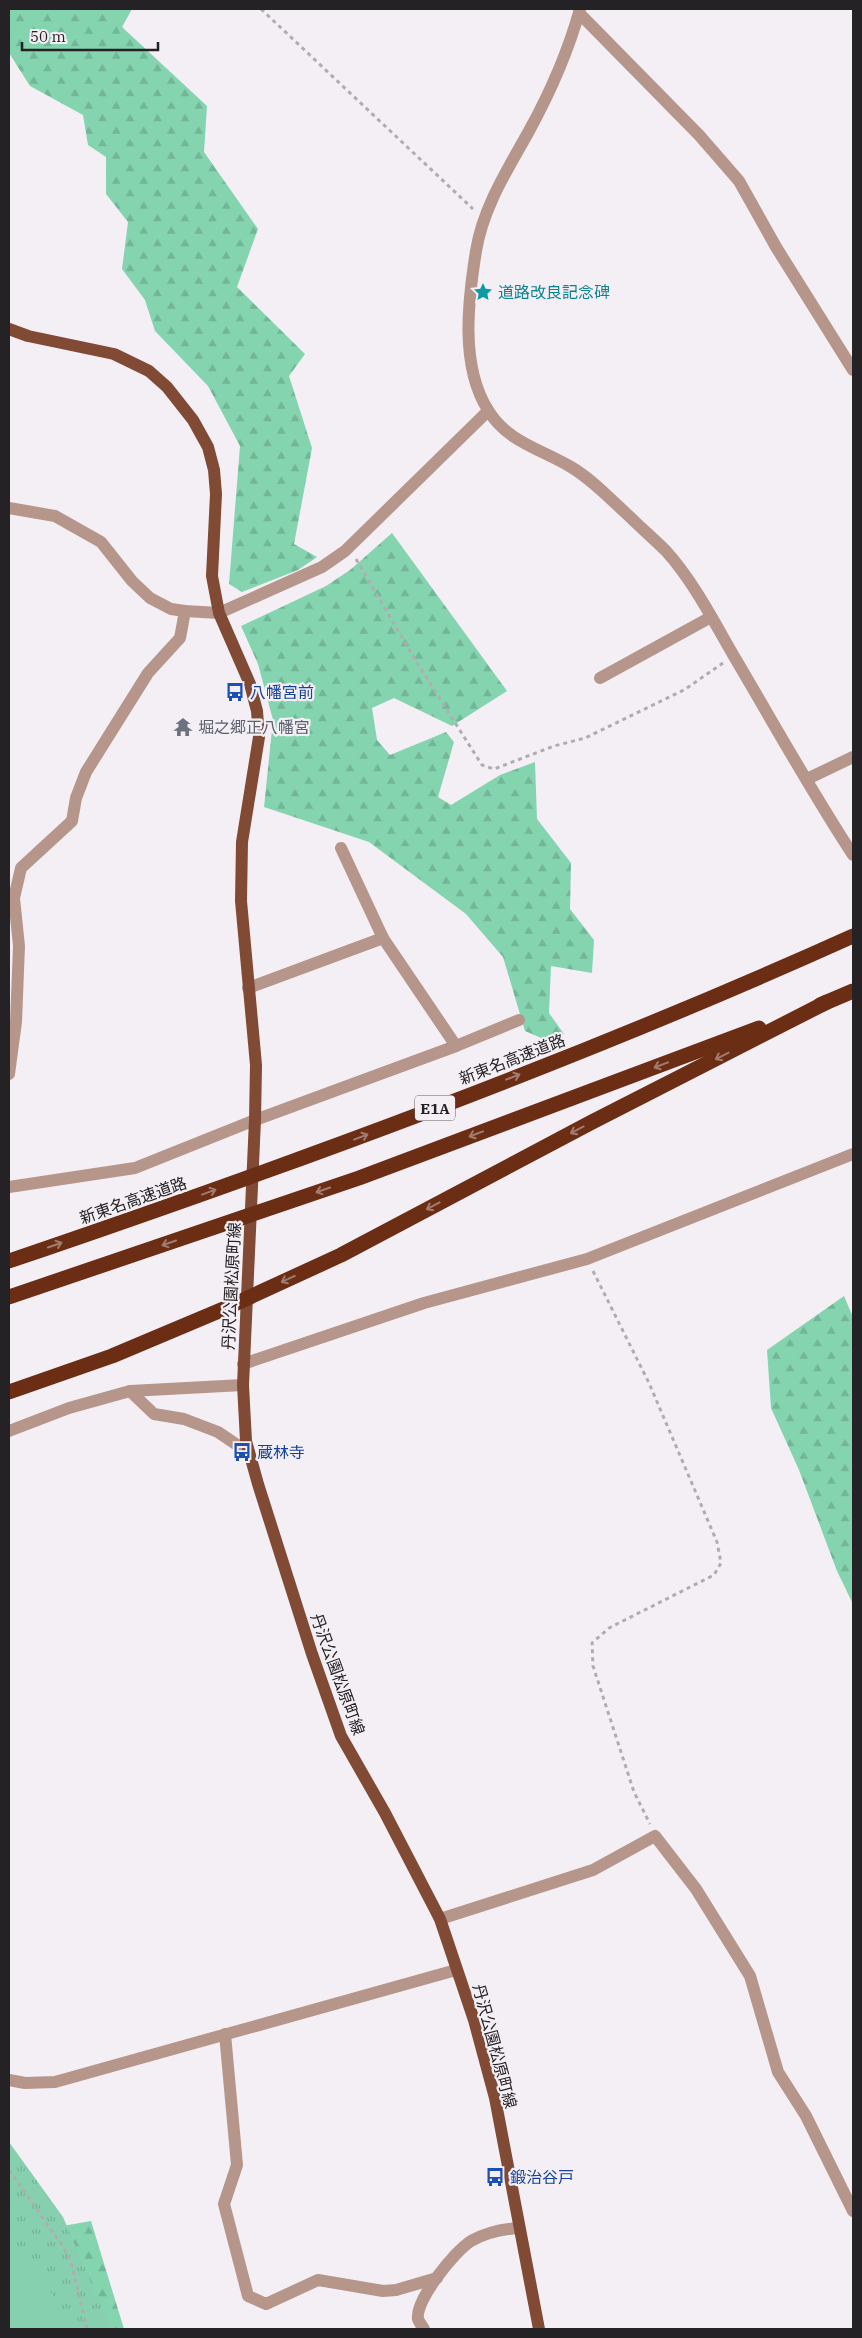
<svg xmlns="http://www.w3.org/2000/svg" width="862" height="2338" font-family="'IBM Plex Serif','Noto Sans JP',serif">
  <defs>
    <pattern id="forest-firs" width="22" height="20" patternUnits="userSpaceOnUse" patternTransform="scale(1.25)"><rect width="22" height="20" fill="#84d4b0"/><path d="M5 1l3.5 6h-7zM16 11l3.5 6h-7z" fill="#72b697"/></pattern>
    <pattern id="park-tufts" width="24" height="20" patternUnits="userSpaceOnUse" patternTransform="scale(1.25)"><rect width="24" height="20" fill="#87d0af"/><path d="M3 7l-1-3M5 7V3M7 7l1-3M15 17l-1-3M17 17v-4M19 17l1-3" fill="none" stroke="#74b296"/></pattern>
  </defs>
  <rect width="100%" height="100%" fill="#f4eff5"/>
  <g fill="url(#forest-firs)">
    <polygon points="9,9 132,9 122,27 207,106 204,152 258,229 237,287 305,354 289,376 312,448 294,544 317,557 298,570 242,592 229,584 240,446 208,386 155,331 145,300 122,269 128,222 106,194 106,157 88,145 83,115 30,86 9,53"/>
    <polygon points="392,533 507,691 452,726 394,698 372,708 377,740 390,755 446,732 454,742 438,797 451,805 500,775 535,762 537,819 571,863 570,909 594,940 592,973 551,966 549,1013 564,1034 548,1041 525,1031 503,957 466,914 369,842 264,807 273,720 258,664 241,626 326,586 350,570"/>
    <polygon points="844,1296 853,1317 853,1604 837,1571 799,1470 771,1408 767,1350"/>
    <polygon points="91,2221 124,2329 97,2329 57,2227"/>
  </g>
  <polygon fill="url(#park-tufts)" points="9,2142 63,2217 111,2329 9,2329"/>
  <polygon fill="#87d0af" points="9,2233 62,2308 57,2329 9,2329"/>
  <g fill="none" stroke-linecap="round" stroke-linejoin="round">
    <g stroke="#b0acb0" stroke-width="3" stroke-dasharray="4 4" stroke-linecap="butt">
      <polyline points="261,9 473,209"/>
      <polyline points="356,559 417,663 482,765 494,769 554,746 585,738 684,690 723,663"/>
      <polyline points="593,1271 649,1383 717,1542 721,1563 714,1575 609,1628 592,1643 593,1666 634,1792 650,1824"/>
      <polyline points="9,2170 62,2245 71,2262 87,2329"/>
    </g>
    <g stroke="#b6968a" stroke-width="12">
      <path d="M580 9C568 52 551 91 529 131 508 169 483 207 476 251 468 301 460 366 488 410 507 442 541 449 571 467 593 480 610 499 629 516 641 528 654 539 666 551 694 582 714 622 735 658 774 724 811 791 853 855"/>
      <polyline points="579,13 699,135 739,181 776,247 853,370"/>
      <polyline points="9,508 55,516 101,542 132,581 150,598 171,609 185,611 219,613 322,567 345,551 488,411"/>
      <polyline points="600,678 711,617"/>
      <polyline points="807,779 853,757"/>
      <polyline points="341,848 383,938 456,1046"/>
      <polyline points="248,988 383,938"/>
      <polyline points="9,1074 16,1022 19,946 14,898 21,868 72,821 76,798 86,772 148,673 180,638 185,611"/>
      <polyline points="9,1187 135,1168 255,1120 456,1046 519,1020"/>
      <polyline points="243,1364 424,1303 587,1259 853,1154"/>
      <polyline points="130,1391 154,1414 184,1419 218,1432 249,1453"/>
      <polyline points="9,1431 69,1408 130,1391 243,1385"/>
      <polyline points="440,1919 593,1870 655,1836 696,1889 750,1976 778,2072 806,2116 853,2211"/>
      <polyline points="225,2034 237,2165 224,2204 248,2296 266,2304 318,2280 383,2291 396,2290 437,2278"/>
      <polyline points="9,2080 25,2083 55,2082 456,1970"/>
      <path d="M424 2329C422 2326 419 2322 418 2319 415 2300 455 2251 471 2241 487 2232 502 2229 519 2228"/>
    </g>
    <polyline stroke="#804a35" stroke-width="12" points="9,329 28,336 114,354 149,371 167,387 193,420 208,447 214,470 216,494 212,576 219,613 250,684 257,711 259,737 242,842 241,901 256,1065 255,1120 243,1385 246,1441 258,1484 312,1654 341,1736 385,1813 440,1919 474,2020 495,2098 539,2329"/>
    <g stroke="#6b2e15" stroke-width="15">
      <polyline points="820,1005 853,991"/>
      <path d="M9 1261C294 1164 578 1060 853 936"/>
      <polyline points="9,1297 359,1178 759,1028"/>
      <polyline points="9,1392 112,1356 226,1308 341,1255 592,1122 827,1002"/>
    </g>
  </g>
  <defs><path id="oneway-shaft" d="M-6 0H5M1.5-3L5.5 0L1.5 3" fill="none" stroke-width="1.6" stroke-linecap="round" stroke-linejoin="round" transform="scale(1.25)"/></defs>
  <g stroke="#a27b6f">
    <use href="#oneway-shaft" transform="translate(722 1056) rotate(153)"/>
    <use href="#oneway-shaft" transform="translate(661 1065) rotate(159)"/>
    <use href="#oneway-shaft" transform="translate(513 1077) rotate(-21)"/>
    <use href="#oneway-shaft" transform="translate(577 1130) rotate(152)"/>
    <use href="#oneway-shaft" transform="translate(476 1134) rotate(159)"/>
    <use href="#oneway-shaft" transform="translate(361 1137) rotate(-21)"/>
    <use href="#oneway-shaft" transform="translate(323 1190) rotate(161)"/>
    <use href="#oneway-shaft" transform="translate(209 1192) rotate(-20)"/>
    <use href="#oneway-shaft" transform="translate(433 1206) rotate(152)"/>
    <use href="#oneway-shaft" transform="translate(169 1243) rotate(161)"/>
    <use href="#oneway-shaft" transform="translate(55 1245) rotate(-19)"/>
    <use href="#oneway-shaft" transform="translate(288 1279) rotate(155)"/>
  </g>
  <defs>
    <g id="sight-bare" transform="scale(1.5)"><path d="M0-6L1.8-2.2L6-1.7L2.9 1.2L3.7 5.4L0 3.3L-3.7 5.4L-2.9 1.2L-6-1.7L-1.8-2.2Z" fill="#0f9aa8" stroke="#f4eff5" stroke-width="2.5" paint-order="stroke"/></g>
    <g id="bus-bare" transform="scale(1.5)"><path d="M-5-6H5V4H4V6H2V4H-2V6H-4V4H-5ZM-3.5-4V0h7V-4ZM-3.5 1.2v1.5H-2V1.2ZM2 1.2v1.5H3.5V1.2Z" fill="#1a4fb4" stroke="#f4eff5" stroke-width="2.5" paint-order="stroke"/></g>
    <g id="temple-bare" transform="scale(1.5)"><path d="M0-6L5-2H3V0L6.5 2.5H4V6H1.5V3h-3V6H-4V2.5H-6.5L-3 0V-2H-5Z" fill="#6b7280" stroke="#f4eff5" stroke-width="2.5" paint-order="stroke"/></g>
  </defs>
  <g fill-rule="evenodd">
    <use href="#sight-bare" x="483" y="292"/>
    <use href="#bus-bare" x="235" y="692"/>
    <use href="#temple-bare" x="183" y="727"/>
    <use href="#bus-bare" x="242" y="1452"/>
    <use href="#bus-bare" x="495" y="2177"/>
  </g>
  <g text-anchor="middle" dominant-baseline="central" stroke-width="4.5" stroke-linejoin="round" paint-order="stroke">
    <rect fill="#f4eff5" stroke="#626063" stroke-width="1" x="415" y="1095.5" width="40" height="25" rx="4"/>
    <g font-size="15" font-weight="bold" fill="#242224">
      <text x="435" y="1108">E1A</text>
    </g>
    <g font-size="16" fill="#0d838f" stroke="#f4eff5" text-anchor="start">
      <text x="498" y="292">道路改良記念碑</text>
    </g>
    <g font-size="16" fill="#164399" stroke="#f4eff5" text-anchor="start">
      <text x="250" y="692">八幡宮前</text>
      <text x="257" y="1452">蔵林寺</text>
      <text x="510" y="2177">鍛治谷戸</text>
    </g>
    <g font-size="16" fill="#5b616d" stroke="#f4eff5" text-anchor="start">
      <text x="198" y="727">堀之郷正八幡宮</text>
    </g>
    <g font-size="16" fill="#242224" stroke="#f4eff5">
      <text transform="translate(512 1059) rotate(-21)">新東名高速道路</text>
      <text transform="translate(133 1200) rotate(-19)">新東名高速道路</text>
      <text transform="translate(231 1286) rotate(-87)">丹沢公園松原町線</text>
      <text transform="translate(338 1674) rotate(70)">丹沢公園松原町線</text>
      <text transform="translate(495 2046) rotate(75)">丹沢公園松原町線</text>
    </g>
  </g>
  <rect width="862" height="2338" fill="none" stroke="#242224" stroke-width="20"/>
  <path d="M22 42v8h136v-8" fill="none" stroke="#242224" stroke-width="2.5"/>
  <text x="30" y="42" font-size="15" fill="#242224" stroke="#f4eff5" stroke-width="4" paint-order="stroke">50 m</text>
</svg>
